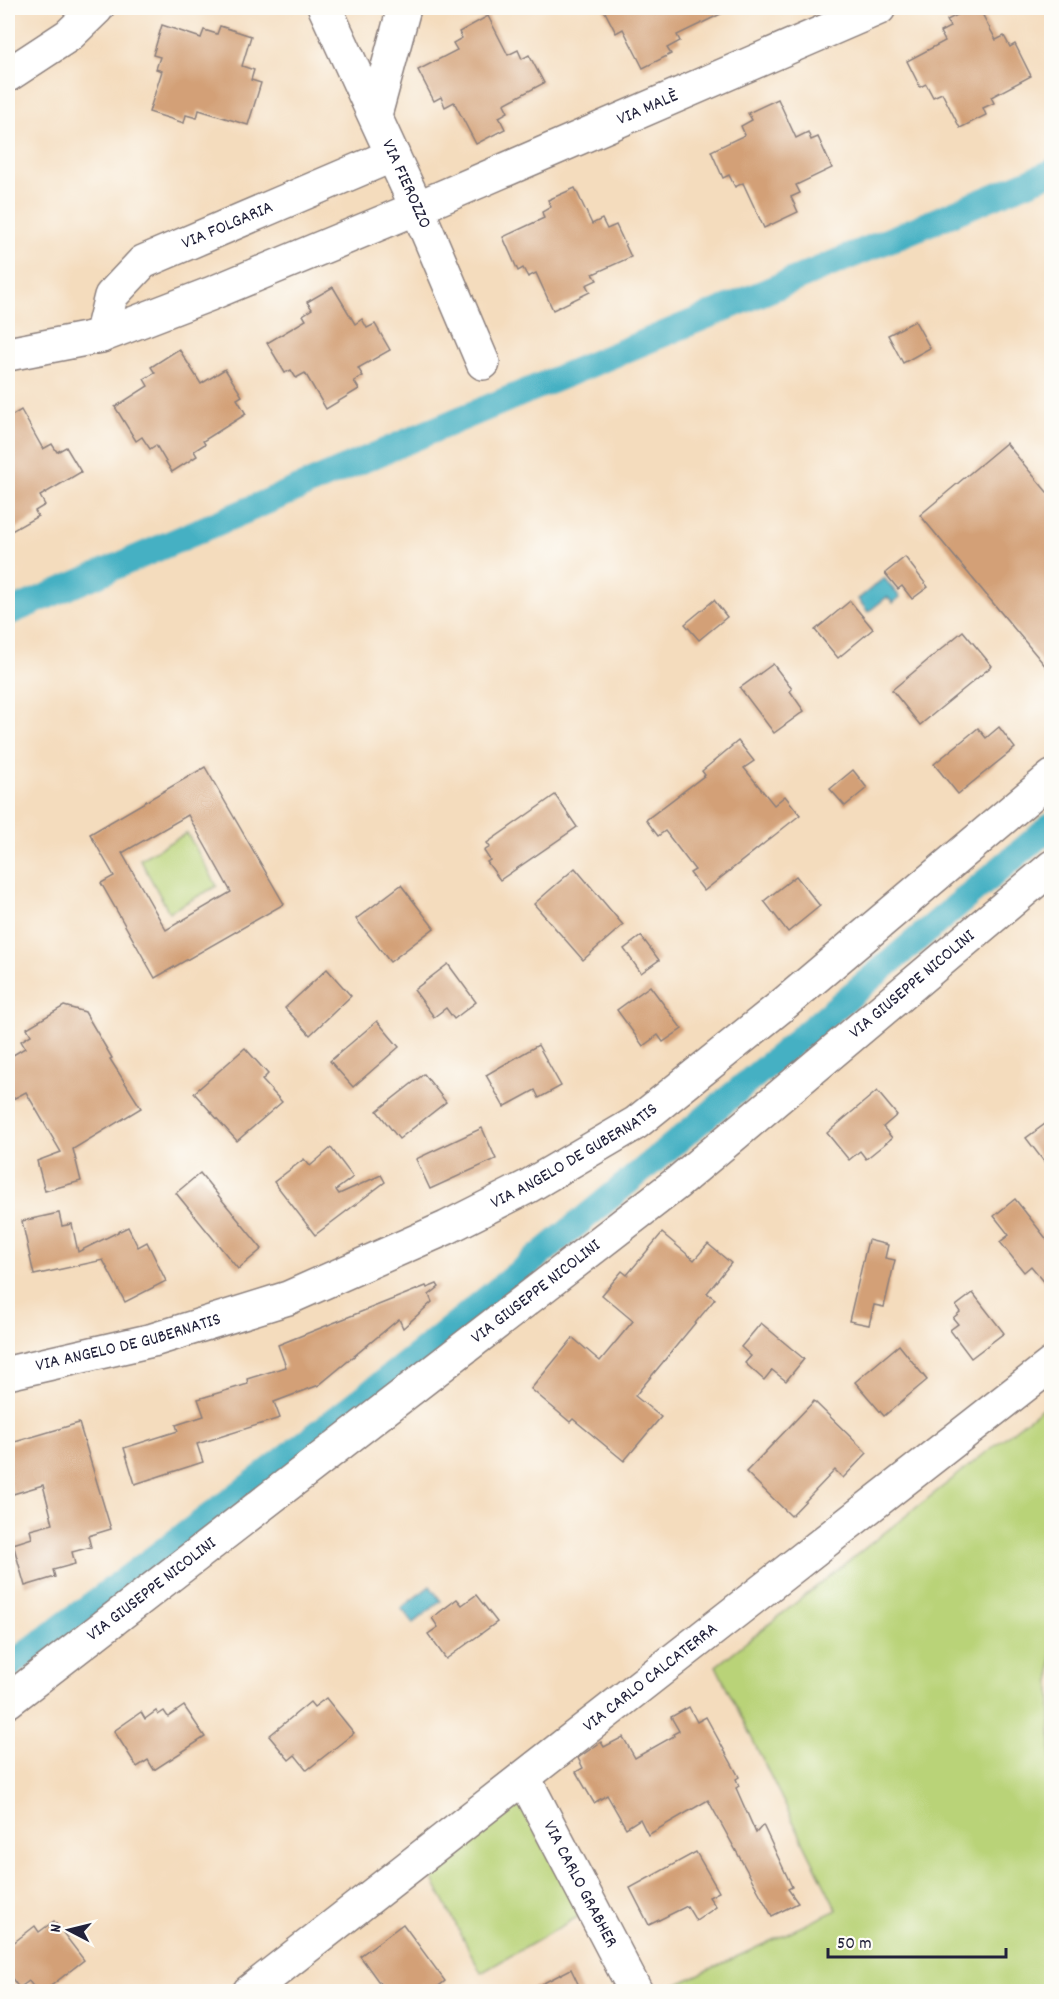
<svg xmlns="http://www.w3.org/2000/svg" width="1059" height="1999" font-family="Dekko,sans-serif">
  <rect width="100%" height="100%" fill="#fdfcf7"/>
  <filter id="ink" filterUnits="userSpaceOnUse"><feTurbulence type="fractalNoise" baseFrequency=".0167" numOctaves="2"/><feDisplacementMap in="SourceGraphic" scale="12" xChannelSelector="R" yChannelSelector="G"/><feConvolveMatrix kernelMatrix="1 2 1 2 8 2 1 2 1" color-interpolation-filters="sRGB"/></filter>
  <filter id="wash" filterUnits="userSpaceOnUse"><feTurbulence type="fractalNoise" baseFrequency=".008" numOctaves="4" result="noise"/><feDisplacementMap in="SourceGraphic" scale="24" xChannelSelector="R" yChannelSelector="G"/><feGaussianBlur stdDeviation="1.35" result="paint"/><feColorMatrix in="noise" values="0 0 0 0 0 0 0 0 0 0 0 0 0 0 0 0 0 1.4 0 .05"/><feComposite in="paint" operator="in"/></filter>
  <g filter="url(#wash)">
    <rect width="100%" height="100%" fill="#f4dcbd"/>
    <g fill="#b9d378" stroke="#6e7a5a" stroke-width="1.5">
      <polygon points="187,833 217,886 169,912 140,859"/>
      <polygon points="1051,1401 1051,1991 663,1991 837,1910 716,1666"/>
      <polygon points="518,1800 581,1915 481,1973 430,1874"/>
    </g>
    <g fill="#44b0c3" stroke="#33697f" stroke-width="1.5">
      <polygon points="884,578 900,597 893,603 887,597 868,612 858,599"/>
      <polygon points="430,1586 441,1601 413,1623 401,1608"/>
    </g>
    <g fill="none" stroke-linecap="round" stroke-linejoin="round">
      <g stroke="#44b0c3" stroke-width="26">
        <polyline points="8,613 429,432 1052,172"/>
        <path d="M8 1667C148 1562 289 1458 426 1348 637 1177 844 1001 1052 825"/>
      </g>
    </g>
    <g id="blocks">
      <g fill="#d3a077" fill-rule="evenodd">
        <polygon points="603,8 733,8 677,35 680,41 667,48 671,54 643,68 623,29 616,33"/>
        <polygon points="971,8 979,8 996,40 1004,36 1010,47 1015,44 1031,76 991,97 994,103 983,108 986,115 960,128 942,93 933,97 926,84 920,87 907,61 945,41 940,32 950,27 947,20"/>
        <polygon points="488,16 508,55 518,50 522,59 529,55 544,83 504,104 508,112 499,117 505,129 476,144 454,102 445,107 441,97 434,101 418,70 457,50 453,43 462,38 459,32"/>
        <polygon points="162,25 201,38 204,30 217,34 220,26 251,36 242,66 254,70 251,80 261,83 248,125 199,110 197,118 186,115 184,123 149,112 162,71 156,69 160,57 153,55"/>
        <polygon points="778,99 796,138 808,132 811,140 818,137 832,168 796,185 800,193 791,197 798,212 764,228 743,183 735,187 729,175 723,178 711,151 745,135 741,126 752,120 748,113"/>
        <polygon points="575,188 592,224 602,219 607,229 616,225 631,257 593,274 597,280 586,285 590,292 553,310 536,273 528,277 523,268 518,271 503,237 544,218 542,212 551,207 548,200"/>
        <polygon points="333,287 355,324 362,319 367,328 375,324 390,350 358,368 363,376 354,381 359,389 326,409 305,373 296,378 291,370 285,373 267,343 306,320 303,315 312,309 307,302"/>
        <polygon points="915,321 930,348 903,363 888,335"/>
        <polygon points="179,349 201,384 225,369 242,396 237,399 246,414 203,441 205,444 194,451 197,456 172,472 156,445 150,449 142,437 136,441 115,407 148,386 144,379 155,373 151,367"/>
        <polygon points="21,410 43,449 52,444 57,452 66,447 81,472 40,496 45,505 35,511 38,516 8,533 8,418"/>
        <polygon points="1006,443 1052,498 1052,674 920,515"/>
        <polygon points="905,557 928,587 912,599 902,586 898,589 885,573"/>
        <polygon points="714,600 727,617 699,640 685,624"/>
        <polygon points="850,601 873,629 838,658 815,630"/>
        <polygon points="963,631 992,666 920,725 892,690"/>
        <polygon points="773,664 792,689 790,691 804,711 774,733 740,688"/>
        <polygon points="999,727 1015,748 958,794 934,764 978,728 986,738"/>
        <polygon points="738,741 754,761 744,768 774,805 785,796 800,815 704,891 690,873 695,870 665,831 658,836 646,820 705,775 702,771"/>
        <path d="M205 767 284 904 155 978 101 883 114 876 90 834ZM188 815 231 892 166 930 122 853Z"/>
        <polygon points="853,770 867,788 845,806 830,789"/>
        <polygon points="555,795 577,827 500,880 487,862 490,860 484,851 490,847 487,843"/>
        <polygon points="575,868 623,925 583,960 534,904"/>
        <polygon points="796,876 820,906 788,932 764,901"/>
        <polygon points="401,885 434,928 390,962 356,919"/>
        <polygon points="641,936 659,960 641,973 624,949"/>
        <polygon points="448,964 476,1002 454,1019 446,1008 434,1017 414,990"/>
        <polygon points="327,969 351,996 310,1035 285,1008"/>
        <polygon points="650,986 682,1029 663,1042 658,1035 643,1046 617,1010"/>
        <polygon points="64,1006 85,1012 112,1058 110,1059 141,1108 73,1149 81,1181 45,1191 37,1161 61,1152 26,1092 13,1099 8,1089 8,1058 25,1048 21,1041 31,1035 27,1028"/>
        <polygon points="377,1021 399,1047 353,1087 330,1061"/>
        <polygon points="538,1045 561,1086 539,1098 535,1090 504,1107 486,1075"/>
        <polygon points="245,1048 268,1074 262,1080 282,1102 237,1141 194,1093"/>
        <polygon points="424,1074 446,1102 399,1139 377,1111"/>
        <polygon points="877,1091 897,1115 883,1127 892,1138 866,1159 860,1151 849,1160 827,1133"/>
        <polygon points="1052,1119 1052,1172 1026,1138"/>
        <polygon points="482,1128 496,1159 430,1189 416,1159"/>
        <polygon points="331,1148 353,1177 336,1190 339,1194 381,1175 385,1182 315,1235 274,1182 304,1159 310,1166"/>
        <polygon points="200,1173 262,1249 238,1269 176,1193"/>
        <polygon points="1015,1199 1052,1246 1052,1291 1031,1266 1024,1272 1000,1242 1009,1235 994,1216"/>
        <polygon points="59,1213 62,1226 72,1224 78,1252 128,1227 138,1247 147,1242 166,1281 125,1302 103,1260 34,1275 22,1221"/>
        <polygon points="662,1233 694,1260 708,1244 731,1263 707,1293 715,1299 635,1396 661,1417 624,1461 573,1419 570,1422 531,1389 573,1338 600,1361 633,1321 602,1295 622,1271 627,1275"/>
        <polygon points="868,1240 888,1245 885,1258 895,1260 884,1307 874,1305 869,1325 849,1321"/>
        <polygon points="437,1284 439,1287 429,1295 432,1302 403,1328 399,1319 319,1385 274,1402 280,1418 197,1444 203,1462 135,1484 124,1448 178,1431 176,1425 204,1416 198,1399 248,1384 247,1379 286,1367 278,1345 426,1286 427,1288"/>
        <polygon points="973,1293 1004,1333 971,1358 950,1330 958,1324 953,1318 960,1312 956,1306"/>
        <polygon points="761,1323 804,1359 786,1381 772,1370 764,1380 745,1363 751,1356 741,1347"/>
        <polygon points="899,1345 927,1380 884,1416 855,1382"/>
        <polygon points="814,1401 867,1453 843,1478 835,1470 791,1516 746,1472"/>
        <polygon points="79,1423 111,1529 88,1536 91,1547 72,1552 75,1564 53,1570 55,1577 25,1586 13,1544 32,1538 30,1530 53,1524 43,1485 13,1494 8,1476 8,1444"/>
        <polygon points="476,1595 497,1622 446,1659 428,1634 438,1627 432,1618 457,1599 462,1605"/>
        <polygon points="326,1698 354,1733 307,1770 295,1755 289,1760 269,1736 310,1702 314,1707"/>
        <polygon points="184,1706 205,1737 154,1770 148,1760 137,1767 114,1731 141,1712 145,1719 156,1711 158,1715 164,1711 168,1717"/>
        <polygon points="689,1707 697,1722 706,1717 739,1777 736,1779 739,1786 736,1788 756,1833 763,1825 792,1887 788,1889 798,1903 772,1916 708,1800 648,1835 640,1819 626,1828 607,1795 594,1803 576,1772 583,1768 578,1758 601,1742 604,1747 623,1737 635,1758 674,1736 673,1734 679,1731 671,1717"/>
        <polygon points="696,1852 719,1892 709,1897 716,1907 696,1921 687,1906 649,1925 630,1888"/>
        <polygon points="54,1921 84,1960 43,1992 37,1992 29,1981 19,1988 8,1973 8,1947 35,1926 39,1932"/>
        <polygon points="403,1924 445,1981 431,1992 386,1992 360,1956"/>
        <polygon points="571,1969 582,1992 526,1992"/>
      </g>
    </g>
  </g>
  <g filter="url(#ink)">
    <use href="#blocks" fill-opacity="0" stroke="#8b7f7c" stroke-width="1.5"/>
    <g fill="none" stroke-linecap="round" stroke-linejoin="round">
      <g stroke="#8b7f7c" stroke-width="36">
        <g id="minor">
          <path id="s1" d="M325 8 417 208 483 363"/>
          <polyline points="8,75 69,35 97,8"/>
          <polyline points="375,115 404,8"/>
          <path id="s2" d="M101 336 111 296 143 262 393 155"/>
          <path id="s3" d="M8 354 101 336 210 294 417 208 879 8"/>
          <path id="s4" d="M8 1373 153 1340 288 1298 446 1228 527 1187 636 1123 779 1008 1052 777"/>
          <path id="s5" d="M8 1701 677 1183 1052 867"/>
          <path id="s6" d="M524 1778 636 1992"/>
          <path id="s7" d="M249 1992 1052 1364"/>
        </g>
      </g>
      <use href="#minor" stroke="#fff" stroke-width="33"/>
    </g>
  </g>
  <g text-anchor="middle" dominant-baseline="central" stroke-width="6" stroke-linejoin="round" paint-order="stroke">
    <g font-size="18" fill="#22223b" stroke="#fdfcf7">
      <text stroke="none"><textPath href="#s3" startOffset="687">VIA MALÈ</textPath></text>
      <text stroke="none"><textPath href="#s1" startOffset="194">VIA FIEROZZO</textPath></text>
      <text stroke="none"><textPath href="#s2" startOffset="180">VIA FOLGARIA</textPath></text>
      <text stroke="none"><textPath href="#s5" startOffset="1154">VIA GIUSEPPE NICOLINI</textPath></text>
      <text stroke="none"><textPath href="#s4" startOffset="610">VIA ANGELO DE GUBERNATIS</textPath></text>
      <text stroke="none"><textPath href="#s5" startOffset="668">VIA GIUSEPPE NICOLINI</textPath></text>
      <text stroke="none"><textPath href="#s4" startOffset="124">VIA ANGELO DE GUBERNATIS</textPath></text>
      <text stroke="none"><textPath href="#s5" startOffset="182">VIA GIUSEPPE NICOLINI</textPath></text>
      <text stroke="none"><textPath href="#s7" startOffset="510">VIA CARLO CALCATERRA</textPath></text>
      <text stroke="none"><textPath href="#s6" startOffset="120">VIA CARLO GRABHER</textPath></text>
    </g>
  </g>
  <rect width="1059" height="1999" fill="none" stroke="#fdfcf7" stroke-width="30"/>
  <g transform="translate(69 1930) rotate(277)" stroke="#fdfcf7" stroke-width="4.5" paint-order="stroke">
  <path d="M0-4.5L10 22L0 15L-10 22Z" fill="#22223b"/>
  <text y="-9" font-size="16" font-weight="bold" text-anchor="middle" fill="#22223b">N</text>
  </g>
  <path d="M828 1948v9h178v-9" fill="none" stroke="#22223b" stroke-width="3"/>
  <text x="837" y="1948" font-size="18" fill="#22223b" stroke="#fdfcf7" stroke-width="4.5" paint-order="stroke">50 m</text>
</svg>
